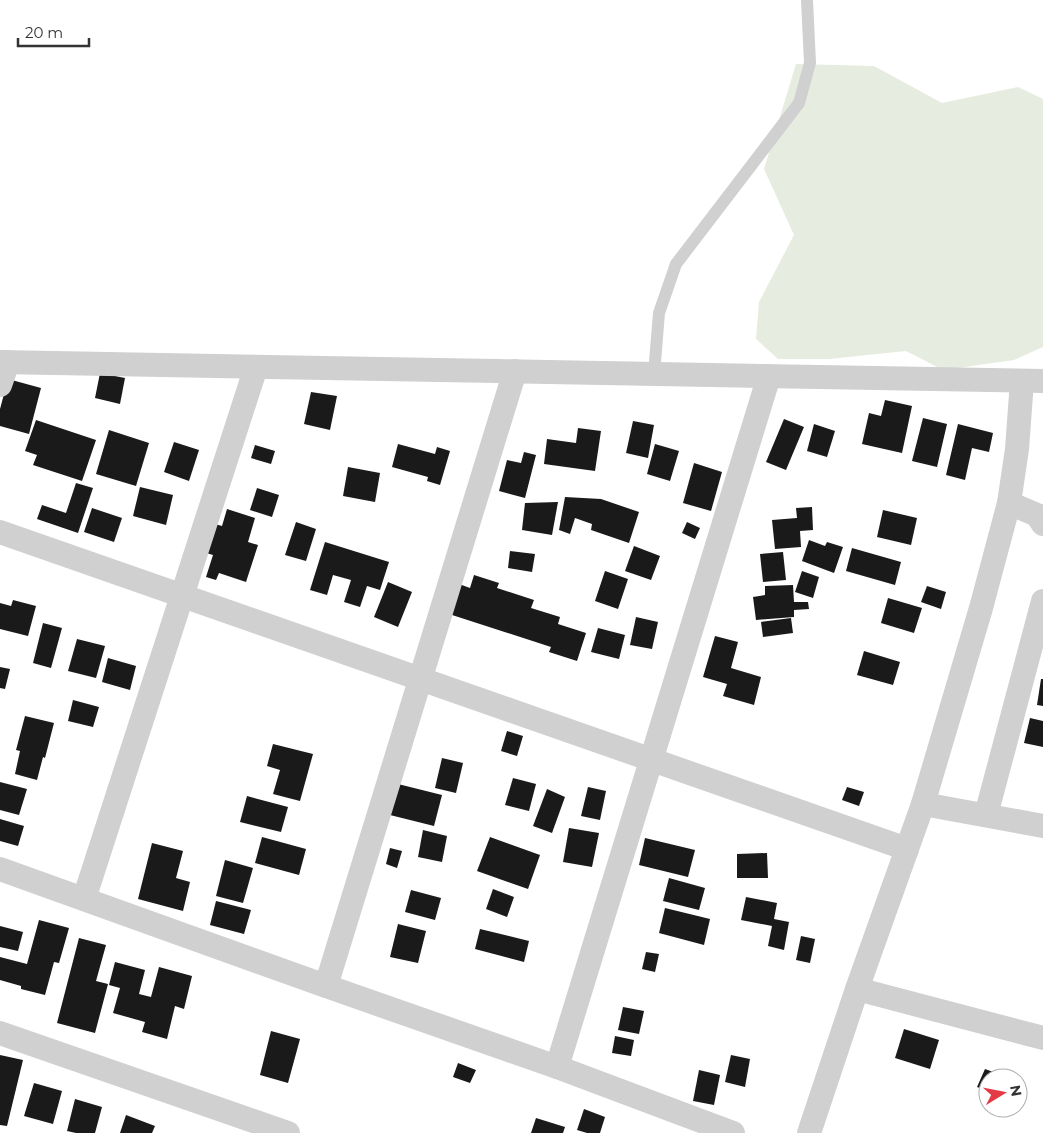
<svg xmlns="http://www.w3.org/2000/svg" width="1043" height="1133" font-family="Montserrat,sans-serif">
  <rect width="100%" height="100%" fill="#fff"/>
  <polygon fill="#e6ecdf" points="796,64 874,66 942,103 1018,87 1043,99 1043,347 1014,360 943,370 906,351 829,359 778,359 756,339 759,302 794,235 764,169"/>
  <g fill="#1a1a1a">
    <polygon points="100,373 125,378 120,404 95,398"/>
    <polygon points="8,379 41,388 29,434 0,426 0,409"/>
    <polygon points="311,392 337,396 330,430 304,424"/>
    <polygon points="885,400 912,406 902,453 862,444 869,413 881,416"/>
    <polygon points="923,418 947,424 937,467 912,461"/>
    <polygon points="784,419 804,427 786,470 766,462"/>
    <polygon points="36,420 96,440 82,481 33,465 37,455 25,451"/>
    <polygon points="633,421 654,425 648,458 626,453"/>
    <polygon points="814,424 835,431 827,457 807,451"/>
    <polygon points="958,424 993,433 989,452 972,448 965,480 946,475"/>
    <polygon points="578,428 601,431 595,471 544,464 547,439 576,443"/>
    <polygon points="109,430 149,443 136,486 96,474"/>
    <polygon points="174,442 199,450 189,481 164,472"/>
    <polygon points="398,444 435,454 437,447 450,451 440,485 427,481 428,477 392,467"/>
    <polygon points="655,444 679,451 670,481 647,474"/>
    <polygon points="255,445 275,451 271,464 251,458"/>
    <polygon points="524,452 536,455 525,498 499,491 507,460 521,463"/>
    <polygon points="694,463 722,472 711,511 683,503"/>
    <polygon points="348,467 380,473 375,502 343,496"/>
    <polygon points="76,483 93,488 78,533 37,519 42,505 66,513"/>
    <polygon points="140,487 173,495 166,525 133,516"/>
    <polygon points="257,488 279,495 272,517 250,510"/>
    <polygon points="565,497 601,499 639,512 629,543 591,530 592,524 575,518 570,534 559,530"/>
    <polygon points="558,502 552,535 522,530 525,503"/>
    <polygon points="812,507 813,530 800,531 801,547 775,549 772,520 797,518 796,508"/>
    <polygon points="92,508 122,518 114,542 84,532"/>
    <polygon points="227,509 255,518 248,542 258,545 246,582 219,573 216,580 206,577 213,555 199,551 208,522 222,526"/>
    <polygon points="883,510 917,518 911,545 877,537"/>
    <polygon points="296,522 316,529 306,561 285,555"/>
    <polygon points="687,522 700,528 695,539 682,533"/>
    <polygon points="809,540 825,546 827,542 843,547 834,573 802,561"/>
    <polygon points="325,542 389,562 380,590 367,586 360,607 344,602 351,580 333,575 327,595 310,590"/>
    <polygon points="634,546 660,556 651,580 625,571"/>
    <polygon points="852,548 901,562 895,585 846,571"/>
    <polygon points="510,551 535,554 532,572 508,568"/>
    <polygon points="783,552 786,580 763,582 760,554"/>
    <polygon points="605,571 628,579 618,609 595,601"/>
    <polygon points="802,571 819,577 813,598 795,592"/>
    <polygon points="474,575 499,583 497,588 534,600 531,608 560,617 558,624 586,633 577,661 549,652 551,647 449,614 459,584 470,588"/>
    <polygon points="388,582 412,592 398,627 374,617"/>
    <polygon points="793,585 794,602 808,602 809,609 794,610 794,617 756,620 753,597 765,595 765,586"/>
    <polygon points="927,586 946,592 941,609 921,602"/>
    <polygon points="888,598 922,608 914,633 881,623"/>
    <polygon points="13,600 36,606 28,636 0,629 0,603 11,606"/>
    <polygon points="636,617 658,622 652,649 630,645"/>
    <polygon points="791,618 793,633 763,637 761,622"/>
    <polygon points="43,623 62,628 51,668 33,663"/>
    <polygon points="598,628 625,635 619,659 591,652"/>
    <polygon points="715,636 738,642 731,668 761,677 754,705 723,696 727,684 703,677"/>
    <polygon points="77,639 105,646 96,678 68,671"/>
    <polygon points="864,651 900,662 893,685 857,675"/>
    <polygon points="108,658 136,666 130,690 102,682"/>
    <polygon points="0,667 10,669 5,689 0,688"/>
    <polygon points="1041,679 1043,679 1043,706 1037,705"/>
    <polygon points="73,700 99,707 93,727 68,721"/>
    <polygon points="25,716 54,723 45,758 43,757 37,780 15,774 20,751 16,750"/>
    <polygon points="1030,718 1043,721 1043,747 1024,743"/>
    <polygon points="507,731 523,736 517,756 501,751"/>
    <polygon points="273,744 313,754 300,801 273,794 280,770 267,766"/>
    <polygon points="442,758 463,763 456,793 435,788"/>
    <polygon points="513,778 536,784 529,811 505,805"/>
    <polygon points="0,782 27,789 19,815 0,810"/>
    <polygon points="398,784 442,795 434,826 390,815"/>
    <polygon points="588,787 606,791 600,820 581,816"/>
    <polygon points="847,787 864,792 859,806 842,800"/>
    <polygon points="547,789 565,797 552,833 533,826"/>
    <polygon points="247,796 288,807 281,832 240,822"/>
    <polygon points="0,819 24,826 18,846 0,841"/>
    <polygon points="569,828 599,833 592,867 563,862"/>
    <polygon points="423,830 447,836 442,862 418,857"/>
    <polygon points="262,837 306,849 299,875 255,863"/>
    <polygon points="490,837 540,855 528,889 477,871"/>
    <polygon points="645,838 695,850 688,877 639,865"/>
    <polygon points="152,843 183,851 176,878 190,882 183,911 138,899"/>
    <polygon points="390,848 402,851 397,868 386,864"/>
    <polygon points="767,853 768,878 737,878 737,854"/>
    <polygon points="225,860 253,868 243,903 216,896"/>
    <polygon points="669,878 705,888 699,910 663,901"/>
    <polygon points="493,889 514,897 507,917 486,909"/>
    <polygon points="411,890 441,898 435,920 405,912"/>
    <polygon points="746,897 777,903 774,919 789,922 784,950 768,946 772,926 741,920"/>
    <polygon points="216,901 251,910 244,934 210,925"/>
    <polygon points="665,908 710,919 704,945 659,933"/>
    <polygon points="39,920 69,928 59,963 54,962 45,995 21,989 21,986 0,980 0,957 27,964"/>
    <polygon points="398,924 426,931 418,963 390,957"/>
    <polygon points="0,926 23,932 18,951 0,947"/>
    <polygon points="480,929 529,941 524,962 475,949"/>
    <polygon points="801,936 815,939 810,963 796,960"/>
    <polygon points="79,938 106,945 96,981 108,984 95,1033 57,1023"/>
    <polygon points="646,952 659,954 655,972 642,969"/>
    <polygon points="115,962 145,970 139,994 151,997 159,967 192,976 184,1009 175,1006 167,1039 142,1032 145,1022 113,1013 120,988 109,985"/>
    <polygon points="623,1007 644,1011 639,1034 618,1030"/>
    <polygon points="904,1029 939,1040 930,1069 895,1058"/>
    <polygon points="271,1031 300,1039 288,1083 260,1075"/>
    <polygon points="615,1036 634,1040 631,1056 612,1053"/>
    <polygon points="0,1055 23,1060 7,1126 0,1125"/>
    <polygon points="731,1055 750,1059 745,1087 725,1082"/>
    <polygon points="458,1063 476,1070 470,1083 453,1077"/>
    <polygon points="985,1069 996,1073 994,1078 988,1078 988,1091 977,1087"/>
    <polygon points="699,1070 720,1075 714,1105 693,1101"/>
    <polygon points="34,1083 62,1091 53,1124 24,1116"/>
    <polygon points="75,1099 102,1107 95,1133 76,1133 67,1131"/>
    <polygon points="584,1109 605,1117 600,1133 587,1133 577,1130"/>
    <polygon points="126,1115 155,1126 152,1133 120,1133"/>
    <polygon points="536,1118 565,1127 563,1133 531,1133"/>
  </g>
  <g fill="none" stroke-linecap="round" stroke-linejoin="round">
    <polyline stroke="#d0d0d0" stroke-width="12" points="654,374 659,313 676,264 799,103 810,63 807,0"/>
    <g stroke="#d0d0d0" stroke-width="24">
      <polyline points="0,362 1043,381"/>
      <polyline points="0,385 8,362"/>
      <polyline points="1009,503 1037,515 1043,524"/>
      <polyline points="0,532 907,849"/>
      <polyline points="923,804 1043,826"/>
      <polyline points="986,815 1043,601"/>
      <polyline points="0,869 326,986 515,371"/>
      <polyline points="84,899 256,367"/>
      <polyline points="326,986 557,1067 733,1133"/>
      <polyline points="857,989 1043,1038"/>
      <polyline points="0,1033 288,1133"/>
      <polyline points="557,1067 769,376"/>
      <polyline points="809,1133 857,989 923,804 981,608 1009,503 1017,449 1022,381"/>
    </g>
  </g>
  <g transform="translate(1003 1093) rotate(80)"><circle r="24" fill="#ffffff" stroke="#adadad"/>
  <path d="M0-4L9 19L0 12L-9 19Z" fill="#e63946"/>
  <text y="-8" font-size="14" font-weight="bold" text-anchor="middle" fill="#333333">N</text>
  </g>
  <path d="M18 38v8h71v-8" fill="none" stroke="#333333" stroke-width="2.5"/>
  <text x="25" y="38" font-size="15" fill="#333333" stroke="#ffffff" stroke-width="4" paint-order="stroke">20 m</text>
</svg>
